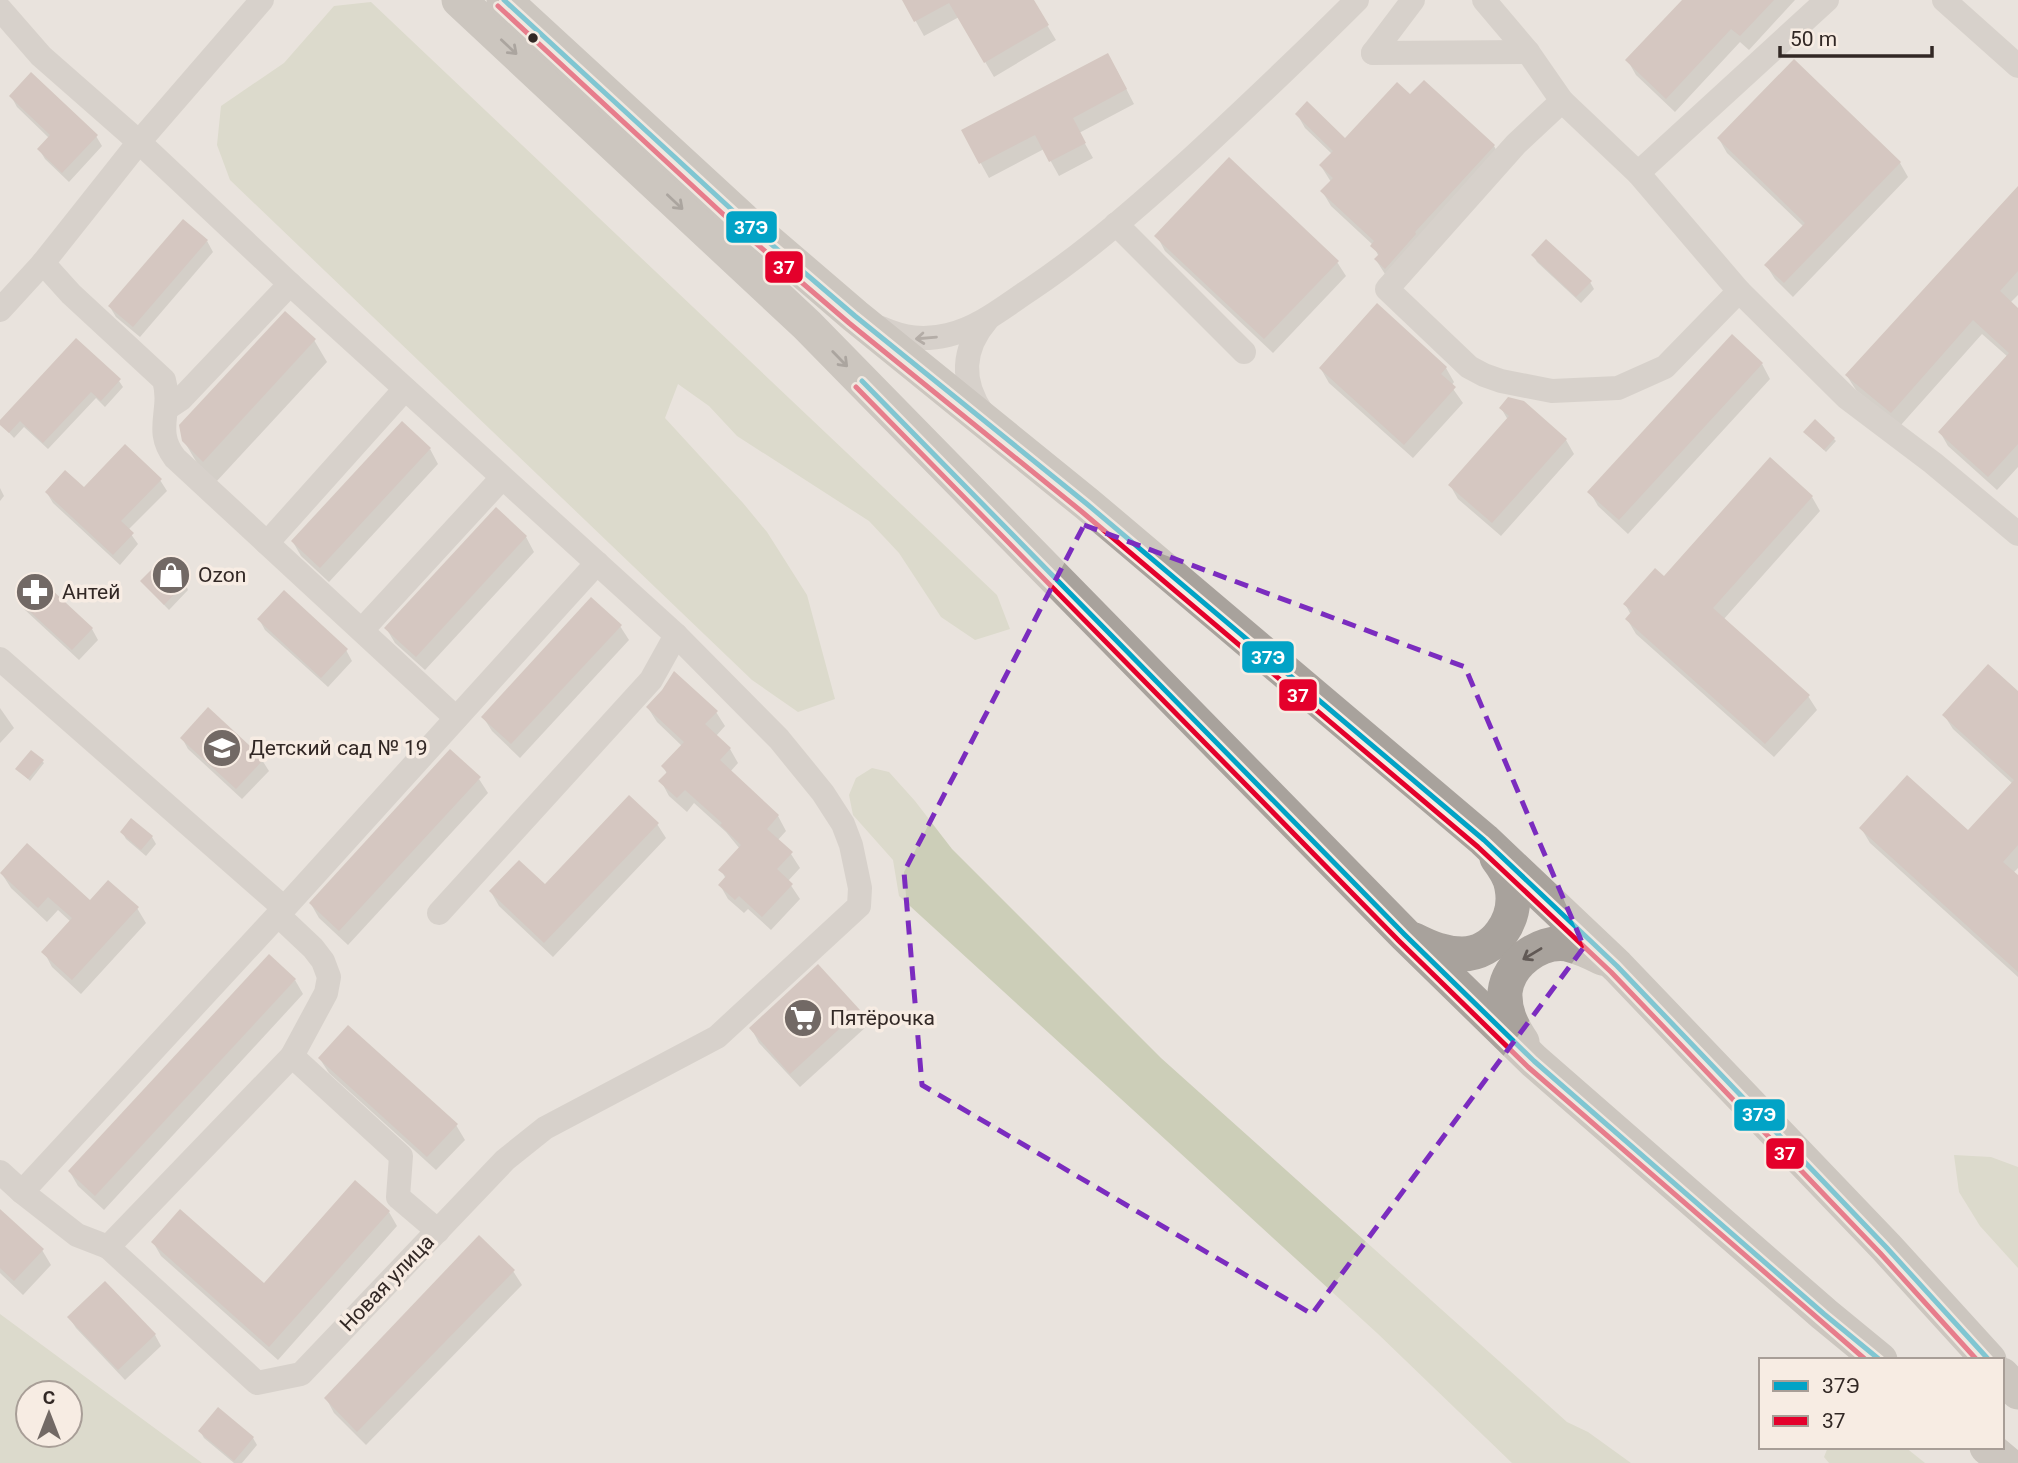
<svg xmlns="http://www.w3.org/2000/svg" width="2018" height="1463" font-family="Roboto,sans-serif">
  <rect width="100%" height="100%" fill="#e9e3dd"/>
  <g fill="#ccceb8" fill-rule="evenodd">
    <polygon points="371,2 997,595 1010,629 975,640 941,617 899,553 869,521 737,436 709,406 678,384 665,418 743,503 767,532 807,595 835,699 798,712 752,680 230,180 217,145 221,106 284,63 334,6"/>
    <polygon points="872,768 889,772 915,801 952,849 1161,1058 1567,1422 1588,1432 1631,1463 1512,1463 1377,1333 899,896 893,860 853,815 849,795 856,778"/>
    <polygon points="1954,1155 1991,1157 2018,1167 2018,1268 1980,1226 1959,1192"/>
    <path d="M0 1314 202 1463H0ZM28 1393H70V1435H28Z"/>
    <polygon points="1828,1447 1905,1447 1925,1463 1829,1463 1824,1457"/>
  </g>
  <g fill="#0003">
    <polygon points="904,0 1032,0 1056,40 994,77 959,17 924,36"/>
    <polygon points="1684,0 1795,0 1749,50 1740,42 1675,112 1636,75 1628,61"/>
    <polygon points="1116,69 1134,104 1079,133 1093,158 1059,176 1044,149 989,178 963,131"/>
    <polygon points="11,96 96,136 102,146 69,182 45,159 39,149 49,138 17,107"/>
    <polygon points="1410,97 1494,146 1502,161 1385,274 1376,260 1379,257 1373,245 1331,206 1322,191 1331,182 1321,166 1332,154 1305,128 1297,114 1345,140"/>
    <polygon points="1719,139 1900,163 1908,177 1793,297 1775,279 1766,265 1803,226 1727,153"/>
    <polygon points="2018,188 2018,295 2010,303 2018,310 2018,467 1997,490 1948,446 1940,432 2008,357 1982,334 1900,426 1856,390 1847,376"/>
    <polygon points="1157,236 1337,262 1346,276 1273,353 1165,251"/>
    <polygon points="207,241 213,252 140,337 116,317 110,307"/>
    <polygon points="1533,255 1590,282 1594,289 1581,303 1537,262"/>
    <polygon points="314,340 327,362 216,482 197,463 184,441"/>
    <polygon points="1762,364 1770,379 1628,534 1598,506 1590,492"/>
    <polygon points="1446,368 1454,382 1451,386 1463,403 1413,458 1329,383 1321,369"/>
    <polygon points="119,381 123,387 105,407 96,398 48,449 24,427 14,438 0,423"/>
    <polygon points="1501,408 1566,440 1574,454 1501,536 1458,499 1450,485 1508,420"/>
    <polygon points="1807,434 1834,439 1836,441 1826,452"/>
    <polygon points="430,449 438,464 329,582 301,556 293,542"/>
    <polygon points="160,480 167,491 128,530 138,544 120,565 53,503 47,493"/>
    <polygon points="0,488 4,496 0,501"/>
    <polygon points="1812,497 1820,511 1723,620 1808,696 1817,710 1774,757 1636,634 1627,619 1631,615 1625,604 1664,578"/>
    <polygon points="496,509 526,537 534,552 425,670 395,643 386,628"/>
    <polygon points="142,582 185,583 188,590 169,610"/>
    <polygon points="18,599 92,629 98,640 79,660 24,609"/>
    <polygon points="259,619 346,650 352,661 328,687 265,630"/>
    <polygon points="620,626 629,640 520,758 492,731 483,717"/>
    <polygon points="2018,693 2018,868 2013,873 2018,878 2018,977 1870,843 1861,828 1969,833 2013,784 1953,729 1944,715"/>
    <polygon points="0,708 14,728 0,743"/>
    <polygon points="648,708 716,712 725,726 716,736 730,749 738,763 730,772 778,816 786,831 777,841 791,854 800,868 788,881 800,899 771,930 748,909 744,913 728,899 720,885 726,879 721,870 740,849 726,832 694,803 687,812 669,796 661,781 667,774 663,766 682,746 657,722"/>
    <polygon points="182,738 262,760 269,771 242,799 188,749"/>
    <polygon points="42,761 44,763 30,781 18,769"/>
    <polygon points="479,779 488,793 348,945 319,918 311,904"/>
    <polygon points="657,824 666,838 553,957 499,906 491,892 545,887"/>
    <polygon points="122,832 152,837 156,844 146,856 126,839"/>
    <polygon points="2,874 90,902 137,908 146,923 81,994 52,967 44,952 71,922 58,910 47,922 11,888"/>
    <polygon points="818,967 859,1011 867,1026 800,1087 759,1043 751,1028"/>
    <polygon points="295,980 303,994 104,1210 78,1186 70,1172"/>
    <polygon points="320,1059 456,1125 465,1140 436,1170 329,1073"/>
    <polygon points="0,1212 42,1250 51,1265 23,1295 0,1273"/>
    <polygon points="389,1212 397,1226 278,1360 161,1256 153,1242 264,1285"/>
    <polygon points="513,1271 522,1285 366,1445 334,1413 326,1398"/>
    <polygon points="105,1283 155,1335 161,1346 125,1380 76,1328 69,1317"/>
    <polygon points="219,1410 253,1438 257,1445 242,1463 234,1463 204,1438 200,1431"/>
  </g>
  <g fill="#bca59f">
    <polygon points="902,0 1034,0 1049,25 984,63 949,3 914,22"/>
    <polygon points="1682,0 1774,0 1740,36 1731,29 1666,99 1625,60"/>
    <polygon points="1108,53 1127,89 1073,118 1086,143 1049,162 1035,135 979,164 961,130"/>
    <polygon points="1794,59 1901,162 1784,283 1764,265 1805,223 1717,138"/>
    <polygon points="31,72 98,135 62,173 37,149 50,135 9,96"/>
    <polygon points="1424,80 1495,145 1415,232 1416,234 1385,269 1374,259 1379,254 1370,246 1374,241 1320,191 1333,178 1319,165 1333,151 1295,114 1307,101 1345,138 1397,82 1410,94"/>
    <polygon points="1229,157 1339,261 1264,339 1154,236"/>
    <polygon points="2018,186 2018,271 2000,291 2018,308 2018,444 1988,477 1938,432 2009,353 1973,320 1891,413 1845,375"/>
    <polygon points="183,219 208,240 133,327 108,306"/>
    <polygon points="1546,239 1592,281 1576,297 1531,255"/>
    <polygon points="1377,303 1447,367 1441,374 1456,387 1404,445 1319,368"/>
    <polygon points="285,311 316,339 203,462 182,441 179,425"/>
    <polygon points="1732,334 1763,363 1619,520 1587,492"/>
    <polygon points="76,338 121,379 101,401 91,392 43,443 20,421 9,433 0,425 0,420"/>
    <polygon points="1508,397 1524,401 1567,439 1492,523 1448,485 1509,416 1499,408"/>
    <polygon points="1815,419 1835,438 1824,450 1803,432"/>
    <polygon points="402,421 431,448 320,568 291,541"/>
    <polygon points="125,444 162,479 121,521 134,533 113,555 45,492 65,470 84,487"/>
    <polygon points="1770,457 1813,496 1713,608 1810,695 1765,744 1625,619 1632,611 1623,604 1655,568 1664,576"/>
    <polygon points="496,507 527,536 416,657 384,628"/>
    <polygon points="162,559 186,582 164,605 140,581"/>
    <polygon points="37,576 93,628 72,650 16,599"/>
    <polygon points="284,590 348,649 321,678 257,619"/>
    <polygon points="591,597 622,625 511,744 481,717"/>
    <polygon points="1988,664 2018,691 2018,845 2003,862 2018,875 2018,972 1859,828 1907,775 1968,830 2014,780 1942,715"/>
    <polygon points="674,671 718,711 705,724 731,748 720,760 779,815 767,829 793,852 777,869 793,884 762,917 739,896 735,900 718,885 726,876 718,870 741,845 720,825 722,823 685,790 677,798 658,781 667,772 661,766 684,742 646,707 662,690"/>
    <polygon points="208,707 264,759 236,789 180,738"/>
    <polygon points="450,749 481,777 339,931 309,903"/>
    <polygon points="31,750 44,760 28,779 15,769"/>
    <polygon points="629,795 659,823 544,943 489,891 519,860 545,884"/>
    <polygon points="131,818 153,836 141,850 120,832"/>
    <polygon points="27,843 90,900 108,880 139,907 72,980 41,952 72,918 48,897 38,908 0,873"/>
    <polygon points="269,954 296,979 95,1196 68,1171"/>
    <polygon points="818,964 860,1010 790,1074 749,1028"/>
    <polygon points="348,1025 458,1124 427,1157 318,1058"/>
    <polygon points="355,1180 390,1211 269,1347 151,1242 180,1209 264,1283"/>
    <polygon points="0,1209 44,1249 14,1281 0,1268"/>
    <polygon points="479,1235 515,1270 357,1432 324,1398"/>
    <polygon points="105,1281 156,1334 118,1370 67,1317"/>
    <polygon points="218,1407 254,1437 234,1461 198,1431"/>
  </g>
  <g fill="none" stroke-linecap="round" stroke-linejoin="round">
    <g stroke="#c2bbb7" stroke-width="24">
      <polyline points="1484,0 1528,52 1562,101 1638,173 1739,291 1847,398 1933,463 2018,534"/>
      <polyline points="1944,0 2018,66"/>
      <polyline points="0,9 41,56 139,142 290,284 676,635 779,739 823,793 843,824 851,845 860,888 859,906 717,1037 545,1128 505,1160 301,1374 257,1383 108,1247 77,1235 22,1192"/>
      <polyline points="1373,53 1528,52"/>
      <polyline points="1373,53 1413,0"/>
      <polyline points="1562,101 1516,144 1387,289 1469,367 1484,375 1501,381 1552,391 1618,388 1665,367 1739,291"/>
      <polyline points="1638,173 1827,0"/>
      <polyline points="1116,224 1244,352"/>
      <path d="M43 263 71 294 164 380C173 411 153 430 175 458L456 718"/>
      <polyline points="0,310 43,263 139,142 262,0"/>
      <path d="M881 328C904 338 923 341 948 335 979 328 1005 306 1031 289 1089 250 1141 204 1192 158 1248 106 1303 54 1357 0"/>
      <polyline points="166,409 181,399 290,284"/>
      <path d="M983 414C960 381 962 349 987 320"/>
      <polyline points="267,543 405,389"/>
      <polyline points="362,630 502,478"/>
      <polyline points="0,659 284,908"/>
      <polyline points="439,913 651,680 676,635"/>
      <polyline points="278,915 313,948 323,961 329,977 326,993 292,1056 401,1156 398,1197 438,1231"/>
      <polyline points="0,1172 22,1192 278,915 597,563"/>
      <polyline points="108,1247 292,1056"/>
    </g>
    <g stroke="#a8a29c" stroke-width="35">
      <polyline points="459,0 807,325 1405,935 1534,1061 1824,1314 1880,1360"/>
      <polyline points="504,0 743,220 855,316 1087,504 1484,840 1617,966 1886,1247 1989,1360"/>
      <path d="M1414 940C1430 948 1444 954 1462 954 1495 954 1518 919 1512 888 1511 878 1503 866 1497 858"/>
      <path d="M1522 1042C1512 1027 1504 1012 1505 992 1508 964 1539 940 1567 944 1579 947 1591 952 1602 958"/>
      <polyline points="2002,1375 2018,1392"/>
      <polyline points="1987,1447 2006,1463"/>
    </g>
    <g stroke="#f7ece3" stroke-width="10">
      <g id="bus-1">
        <polyline points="504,0 743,220 855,316 1087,504 1484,840 1617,966 1886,1247 1989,1360"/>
        <polyline points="862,381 1405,935 1534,1061 1824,1314 1880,1360"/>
      </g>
    </g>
    <g stroke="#f7ece3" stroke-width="10">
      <g id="bus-2">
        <polyline points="498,6 737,227 849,323 1081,511 1478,847 1611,972 1880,1253 1977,1360"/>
        <polyline points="856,387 1399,941 1528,1067 1866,1360"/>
      </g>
    </g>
    <use href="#bus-1" stroke="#02a3c6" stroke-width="5"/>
    <use href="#bus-2" stroke="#e4002b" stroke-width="5"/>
  </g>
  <defs><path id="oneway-shaft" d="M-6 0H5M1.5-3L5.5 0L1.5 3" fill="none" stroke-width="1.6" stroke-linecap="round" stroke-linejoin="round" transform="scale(1.75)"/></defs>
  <g stroke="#615955">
    <use href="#oneway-shaft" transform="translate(509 47) rotate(43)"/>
    <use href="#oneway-shaft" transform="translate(675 202) rotate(43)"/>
    <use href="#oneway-shaft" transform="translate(840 359) rotate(46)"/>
    <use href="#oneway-shaft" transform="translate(1532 954) rotate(149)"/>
  </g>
  <use stroke="#736a67" href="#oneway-shaft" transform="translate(926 338) rotate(175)"/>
  <path d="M0 0H2018V1463H0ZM1084 525 1465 667 1584 947 1312 1314 922 1085 904 872Z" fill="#e9e3dd" fill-opacity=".55" fill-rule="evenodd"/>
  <path fill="none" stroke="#7b2cbf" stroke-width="5" stroke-dasharray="14 9" stroke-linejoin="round" d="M1084 525 1465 667 1584 947 1312 1314 922 1085 904 872Z"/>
  <defs>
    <g id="shop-disc" transform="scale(2.0125)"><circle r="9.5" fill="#726965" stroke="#f7ece3"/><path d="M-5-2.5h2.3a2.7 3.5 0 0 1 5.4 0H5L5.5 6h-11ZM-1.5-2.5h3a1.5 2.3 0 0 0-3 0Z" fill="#fff"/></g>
    <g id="pharmacy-disc" transform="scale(2.0125)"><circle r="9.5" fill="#726965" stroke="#f7ece3"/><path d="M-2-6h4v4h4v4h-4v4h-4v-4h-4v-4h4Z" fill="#fff"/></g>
    <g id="school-disc" transform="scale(2.0125)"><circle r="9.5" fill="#726965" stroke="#f7ece3"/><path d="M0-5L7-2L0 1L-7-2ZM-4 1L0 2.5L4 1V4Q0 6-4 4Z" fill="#fff"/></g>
    <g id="supermarket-disc" transform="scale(2.0125)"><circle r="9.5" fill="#726965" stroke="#f7ece3"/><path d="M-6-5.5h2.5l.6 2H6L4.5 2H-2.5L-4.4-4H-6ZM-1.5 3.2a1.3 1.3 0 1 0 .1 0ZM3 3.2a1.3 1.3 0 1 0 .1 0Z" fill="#fff"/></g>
  </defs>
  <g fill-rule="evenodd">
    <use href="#shop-disc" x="171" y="575"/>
    <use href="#pharmacy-disc" x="35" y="592"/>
    <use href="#school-disc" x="222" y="748"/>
    <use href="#supermarket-disc" x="803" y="1018"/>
  </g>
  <circle fill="#322825" stroke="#f7ece3" stroke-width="2.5" cx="533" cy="38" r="6"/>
  <g text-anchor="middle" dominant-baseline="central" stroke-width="7" stroke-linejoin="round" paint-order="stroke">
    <g font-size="21" fill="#322825" stroke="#f7ece3" text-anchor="start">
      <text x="198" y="575">Ozon</text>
      <text x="62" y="592">Антей</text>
      <text x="249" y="748">Детский сад № 19</text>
      <text x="830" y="1018">Пятёрочка</text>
    </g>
    <g font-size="21" fill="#322825" stroke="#f7ece3">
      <text transform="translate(387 1283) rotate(-46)">Новая улица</text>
    </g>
  </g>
  <g stroke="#f7ece3" stroke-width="2.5">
    <rect x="725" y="210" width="53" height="34" rx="7" fill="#02a3c6"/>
    <rect x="764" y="250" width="40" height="34" rx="7" fill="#e4002b"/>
    <rect x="1241" y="640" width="54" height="34" rx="7" fill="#02a3c6"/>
    <rect x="1278" y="678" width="40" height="34" rx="7" fill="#e4002b"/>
    <rect x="1733" y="1098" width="53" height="34" rx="7" fill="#02a3c6"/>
    <rect x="1765" y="1137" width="40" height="33" rx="7" fill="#e4002b"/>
  </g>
  <g font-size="19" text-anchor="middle" font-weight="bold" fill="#fff">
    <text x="751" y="234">37Э</text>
    <text x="784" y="274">37</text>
    <text x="1268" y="664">37Э</text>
    <text x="1298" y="702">37</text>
    <text x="1759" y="1121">37Э</text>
    <text x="1785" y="1160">37</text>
  </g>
  <rect x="1759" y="1358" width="245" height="91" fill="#f7ece3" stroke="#a89e97" stroke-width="2"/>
  <rect x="1773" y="1381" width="35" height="10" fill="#02a3c6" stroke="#a89e97" stroke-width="2"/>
  <text x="1822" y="1393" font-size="21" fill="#322825">37Э</text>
  <rect x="1773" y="1416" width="35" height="10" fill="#e4002b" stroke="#a89e97" stroke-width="2"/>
  <text x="1822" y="1428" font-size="21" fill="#322825">37</text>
  <g transform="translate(49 1414)"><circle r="33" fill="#f7ece3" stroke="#a89e97" stroke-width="2"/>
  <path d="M0-5L12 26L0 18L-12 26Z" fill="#726965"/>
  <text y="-10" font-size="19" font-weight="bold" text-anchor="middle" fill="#322825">С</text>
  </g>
  <path d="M1780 46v10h152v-10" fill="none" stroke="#322825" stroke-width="3.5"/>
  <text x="1790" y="46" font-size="21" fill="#322825" stroke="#f7ece3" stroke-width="5" paint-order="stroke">50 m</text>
</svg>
